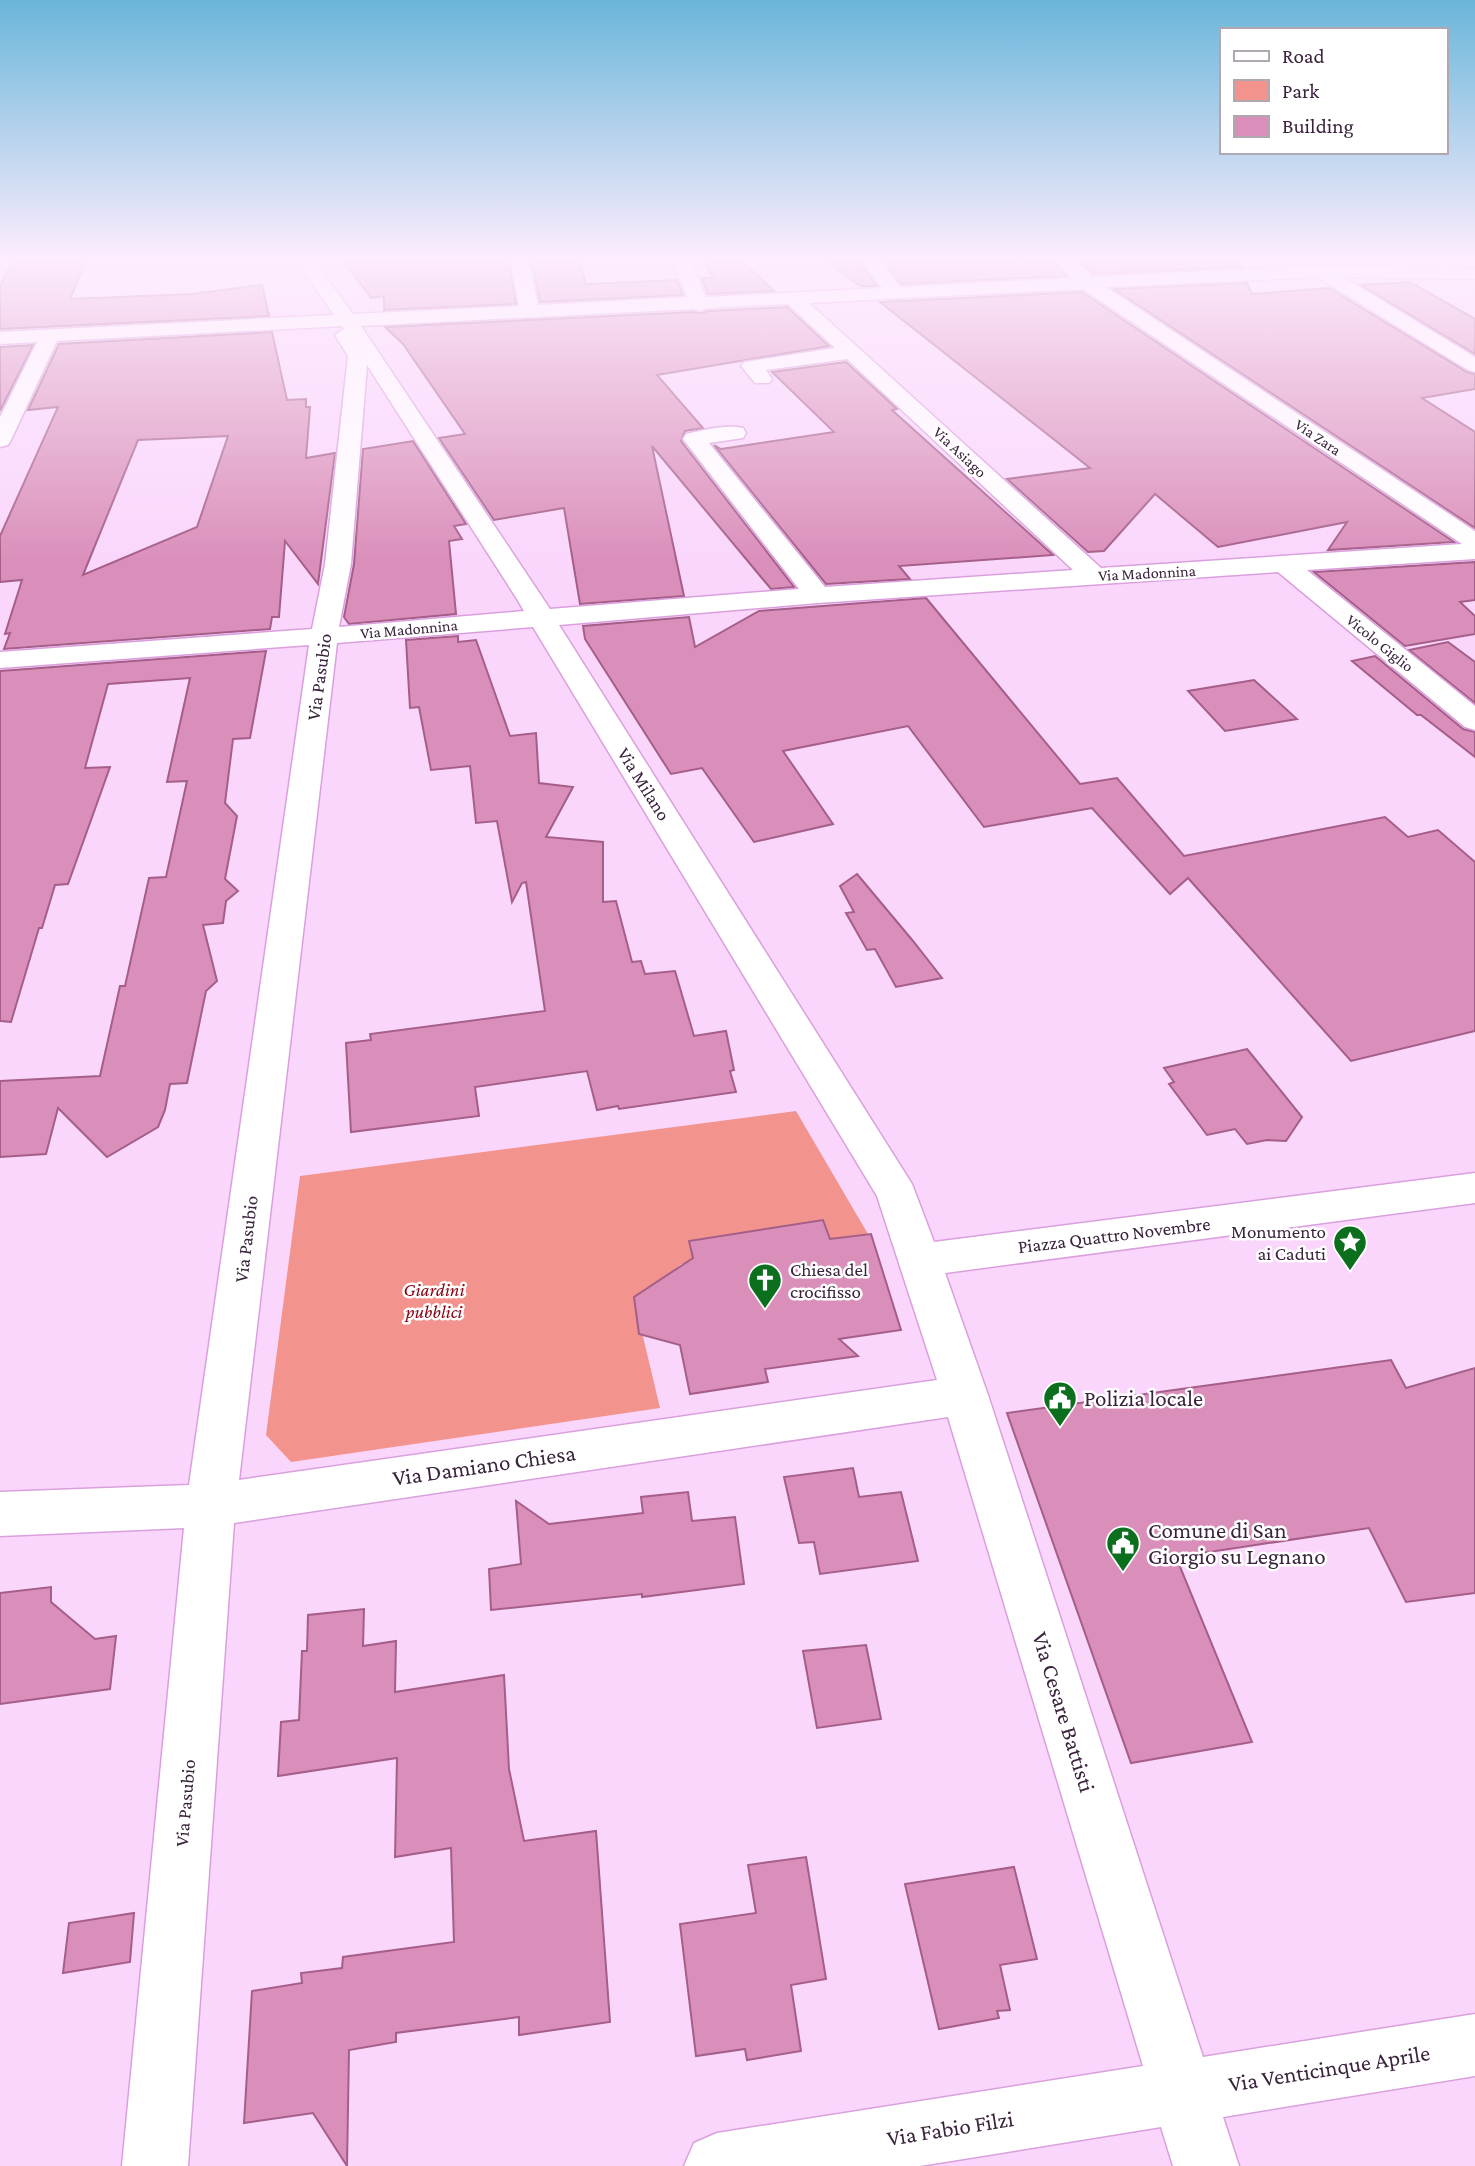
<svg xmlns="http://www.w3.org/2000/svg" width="1475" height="2166" font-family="'Crimson Pro',serif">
  <rect width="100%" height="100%" fill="#fad6fc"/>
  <polygon fill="#f2948d" points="796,1111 875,1246 681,1264 635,1303 660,1408 291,1462 266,1435 300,1176"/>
  <g fill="#da8fba" stroke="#a55e87" stroke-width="2" fill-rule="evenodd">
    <polygon points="38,258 87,258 70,299 192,294 262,285 269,316 0,329 0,285 12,263 36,262"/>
    <polygon points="341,258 508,258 516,304 384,310 384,296 371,298"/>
    <polygon points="531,258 579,258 586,284 677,280 683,295 540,302"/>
    <polygon points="704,258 738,258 774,291 708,294 701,278 713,278"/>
    <polygon points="823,258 858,258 877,286 860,286"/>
    <polygon points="882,258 1050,258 1066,276 901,284"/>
    <polygon points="1076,258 1238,258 1241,267 1093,274"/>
    <polygon points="1410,282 1475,319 1475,354 1361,285"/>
    <polygon points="1247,283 1252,294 1329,288 1467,372 1475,374 1475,389 1422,398 1475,432 1475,528 1114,289"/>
    <polygon points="1082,292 1454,542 1328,550 1347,522 1218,547 1155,494 1104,551 1088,552 1007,479 1090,468 880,302"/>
    <polygon points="787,307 829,346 657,375 703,428 685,431 681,441 794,587 771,589 652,446 684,596 580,604 564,508 494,520 439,438 465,434 403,344 385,327 693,312 701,313 709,311"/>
    <path d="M272 332 287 400 306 399V407H310L306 458 335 453 318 584 285 541 279 617H272L270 629 4 649 10 633 5 634 22 580 0 582V536L58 407 28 410 59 344ZM228 436 197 527 83 575 138 440Z"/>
    <polygon points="33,345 0,411 0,347"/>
    <polygon points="846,362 897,409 892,410 1053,555 899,566 910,579 826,584 714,445 721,449 834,432 772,372"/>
    <polygon points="413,441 466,524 454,526 462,539 449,541 456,614 349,624 344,617 354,564 363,449"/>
    <polygon points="1475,562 1475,600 1460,602 1475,616 1475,634 1405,646 1314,572"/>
    <polygon points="926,598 1080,784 1117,778 1184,856 1385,817 1408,837 1438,830 1475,862 1475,1031 1351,1061 1188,878 1170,894 1092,808 984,827 908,726 783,751 833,824 754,842 702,768 671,774 585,639 583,626 689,617 695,647 759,611"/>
    <polygon points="458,636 458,642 476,640 510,736 536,733 539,783 573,787 546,837 603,842 603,902 616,901 632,962 641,961 645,974 675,971 694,1036 726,1031 734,1070 730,1071 736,1092 619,1109 618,1106 597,1110 587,1071 475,1087 479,1116 351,1132 346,1043 371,1040 370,1034 545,1011 526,882 522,883 512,902 497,821 476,823 470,766 431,770 419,707 410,708 406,640"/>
    <polygon points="1448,642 1475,662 1475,703 1409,650"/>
    <polygon points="266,651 250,738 233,739 225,803 237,816 225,879 238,891 226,901 223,923 203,925 217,981 206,991 187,1083 170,1084 165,1110 158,1127 107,1157 58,1108 46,1154 0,1157 0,1081 100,1076 120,986 125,986 149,878 166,877 187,781 167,782 190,678 108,684 85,768 110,767 68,884 55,885 42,928 39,928 11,1022 0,1021 0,671"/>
    <polygon points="1375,656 1463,729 1475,732 1475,757 1421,715 1417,715 1352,661"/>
    <polygon points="1254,680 1297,719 1225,731 1188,691"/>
    <polygon points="857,874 913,941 942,978 896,987 875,949 867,950 846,913 854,912 840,886"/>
    <polygon points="1247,1049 1302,1117 1286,1141 1267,1140 1247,1144 1235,1129 1207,1135 1169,1084 1174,1082 1164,1068"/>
    <polygon points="823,1220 830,1239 871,1234 901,1330 839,1339 858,1356 765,1369 768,1382 690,1394 680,1345 639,1334 634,1297 693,1258 689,1241"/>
    <polygon points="1391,1360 1406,1388 1475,1368 1475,1593 1406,1602 1369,1528 1176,1557 1252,1742 1131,1763 1007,1413"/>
    <polygon points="853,1468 859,1497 901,1492 918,1561 820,1574 814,1542 799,1543 784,1477"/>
    <polygon points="688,1492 692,1521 735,1517 744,1584 642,1597 642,1594 491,1610 489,1569 521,1564 516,1501 549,1524 643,1513 641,1497"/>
    <polygon points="51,1587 51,1602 95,1639 116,1636 110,1689 0,1704 0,1593"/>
    <polygon points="364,1609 363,1646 396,1641 395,1692 504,1675 509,1769 524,1841 596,1831 610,2022 519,2035 519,2017 396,2033 396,2042 349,2050 347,2166 313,2113 244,2123 252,1991 302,1983 301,1973 342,1968 343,1957 454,1942 451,1848 395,1857 397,1758 278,1776 281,1722 299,1720 302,1651 307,1651 308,1615"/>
    <polygon points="866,1645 881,1719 817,1728 803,1651"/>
    <polygon points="806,1857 826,1979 791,1985 801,2051 747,2060 745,2049 696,2056 680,1924 756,1913 748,1865"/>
    <polygon points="1014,1867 1037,1959 1000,1965 1010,2010 997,2011 999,2018 939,2029 905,1884"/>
    <polygon points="134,1913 130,1962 63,1973 69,1923"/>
  </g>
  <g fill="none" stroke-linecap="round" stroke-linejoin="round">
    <g stroke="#daa0dd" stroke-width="3">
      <path id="minor" d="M294 258H312L353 314 519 306 510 258H528L538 305 687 297 671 258H689L706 297 882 288 861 258H879L900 287 1072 278 1053 258H1072L1092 277 1321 266 1475 269V279L1343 277 1475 357V372L1468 370 1317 277 1106 287 1475 531V559L1307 570 1475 706V730L1465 727 1278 572 818 603 559 625 912 1184 934 1242 1475 1173V1203L945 1273 988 1395 1203 2057 1475 2014V2076L1223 2117 1239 2166H1173L1161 2127 920 2166H684L694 2143 717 2133 1143 2066 948 1417 234 1523 188 2166H122L184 1528 0 1536V1492L189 1485 309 645 0 668V652L312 629 325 564 348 356 335 335 344 329 342 326 57 341 11 440 8 445 0 447V417L37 342 0 344V332L334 315ZM1083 289 1462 544 1101 568 809 303ZM788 304 835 348 744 362 741 366 755 383H769L772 379 766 370 847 359 1073 570 825 587 709 443 743 438 746 433 743 428C726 424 703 430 686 434L683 439 799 589 550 609 361 326 693 309 700 311 708 308ZM367 365 517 599 524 611 339 627 351 564ZM533 627 877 1196 937 1380 239 1480 337 643Z"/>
    </g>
    <use href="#minor" fill="#fff" fill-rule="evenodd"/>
  </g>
  <linearGradient id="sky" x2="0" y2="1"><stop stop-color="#69b6da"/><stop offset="0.46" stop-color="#fdedfe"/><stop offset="1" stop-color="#fdedfe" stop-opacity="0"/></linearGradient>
  <rect width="1475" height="561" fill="url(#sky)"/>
  <defs>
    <g id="sight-pin" transform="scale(1.75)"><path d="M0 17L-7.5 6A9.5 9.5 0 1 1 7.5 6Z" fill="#0b6f1e" stroke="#fff"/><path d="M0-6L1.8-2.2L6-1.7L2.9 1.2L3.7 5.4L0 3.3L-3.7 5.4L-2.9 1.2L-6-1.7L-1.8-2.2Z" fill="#fff"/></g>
    <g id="church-pin" transform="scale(1.75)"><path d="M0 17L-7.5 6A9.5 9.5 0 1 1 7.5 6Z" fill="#0b6f1e" stroke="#fff"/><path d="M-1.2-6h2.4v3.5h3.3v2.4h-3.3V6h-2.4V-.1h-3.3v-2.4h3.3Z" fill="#fff"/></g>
    <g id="civic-pin" transform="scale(1.75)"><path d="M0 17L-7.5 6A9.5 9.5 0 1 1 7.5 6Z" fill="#0b6f1e" stroke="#fff"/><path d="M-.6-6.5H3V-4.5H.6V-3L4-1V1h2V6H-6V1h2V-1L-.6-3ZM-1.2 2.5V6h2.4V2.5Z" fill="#fff"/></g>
  </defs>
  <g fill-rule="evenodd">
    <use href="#sight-pin" x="1350" y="1242"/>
    <use href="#church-pin" x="765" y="1280"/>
    <use href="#civic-pin" x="1060" y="1398"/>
    <use href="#civic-pin" x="1123" y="1543"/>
  </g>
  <g text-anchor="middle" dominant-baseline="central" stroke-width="5" stroke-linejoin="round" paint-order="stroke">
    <g font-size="16" fill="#3a233c" stroke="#fff">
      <text transform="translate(1318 437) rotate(34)">Via Zara</text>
      <text transform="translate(960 452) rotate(43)">Via Asiago</text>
      <text transform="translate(1147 573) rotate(-3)">Via Madonnina</text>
      <text transform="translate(409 629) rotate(-5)">Via Madonnina</text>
      <text transform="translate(1380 643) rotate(39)">Vicolo Giglio</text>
    </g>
    <g font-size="19" fill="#3a233c" stroke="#fff">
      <text transform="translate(319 677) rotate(-82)">Via Pasubio</text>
      <text transform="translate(644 784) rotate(58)">Via Milano</text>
      <text transform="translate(1114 1235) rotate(-7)">Piazza Quattro Novembre</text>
      <text transform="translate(246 1239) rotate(-83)">Via Pasubio</text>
      <text transform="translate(185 1803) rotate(-85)">Via Pasubio</text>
    </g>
    <g font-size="19" fill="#3a233c" stroke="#fff" text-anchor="end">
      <text x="1326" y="1231">Monumento<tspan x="1326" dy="22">ai Caduti</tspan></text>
      <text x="790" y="1269" text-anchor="start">Chiesa del<tspan x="790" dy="22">crocifisso</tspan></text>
    </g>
    <g font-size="19" font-style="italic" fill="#860012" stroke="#fff">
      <text x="434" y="1289">Giardini<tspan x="434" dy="22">pubblici</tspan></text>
    </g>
    <g font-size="23" fill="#3a233c" stroke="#fff" text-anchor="start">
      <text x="1084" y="1398">Polizia locale</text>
      <text x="1148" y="1530">Comune di San<tspan x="1148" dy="26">Giorgio su Legnano</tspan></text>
    </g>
    <g font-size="23" fill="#3a233c" stroke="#fff">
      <text transform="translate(484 1465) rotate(-8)">Via Damiano Chiesa</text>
      <text transform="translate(1064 1712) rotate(73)">Via Cesare Battisti</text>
      <text transform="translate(1329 2068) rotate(-9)">Via Venticinque Aprile</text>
      <text transform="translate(950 2128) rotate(-9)">Via Fabio Filzi</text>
    </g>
  </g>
  <rect x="1220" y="28" width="228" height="126" fill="#ffffff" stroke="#b0a7b1" stroke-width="2"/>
  <rect x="1234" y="51" width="35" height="10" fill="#ffffff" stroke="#b0a7b1" stroke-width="2"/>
  <text x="1282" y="63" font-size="21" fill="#3a233c">Road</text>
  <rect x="1234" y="80" width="35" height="21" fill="#f2948d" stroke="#b0a7b1" stroke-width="2"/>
  <text x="1282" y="98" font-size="21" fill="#3a233c">Park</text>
  <rect x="1234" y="116" width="35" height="21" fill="#da8fba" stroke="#b0a7b1" stroke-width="2"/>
  <text x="1282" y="133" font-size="21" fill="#3a233c">Building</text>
</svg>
